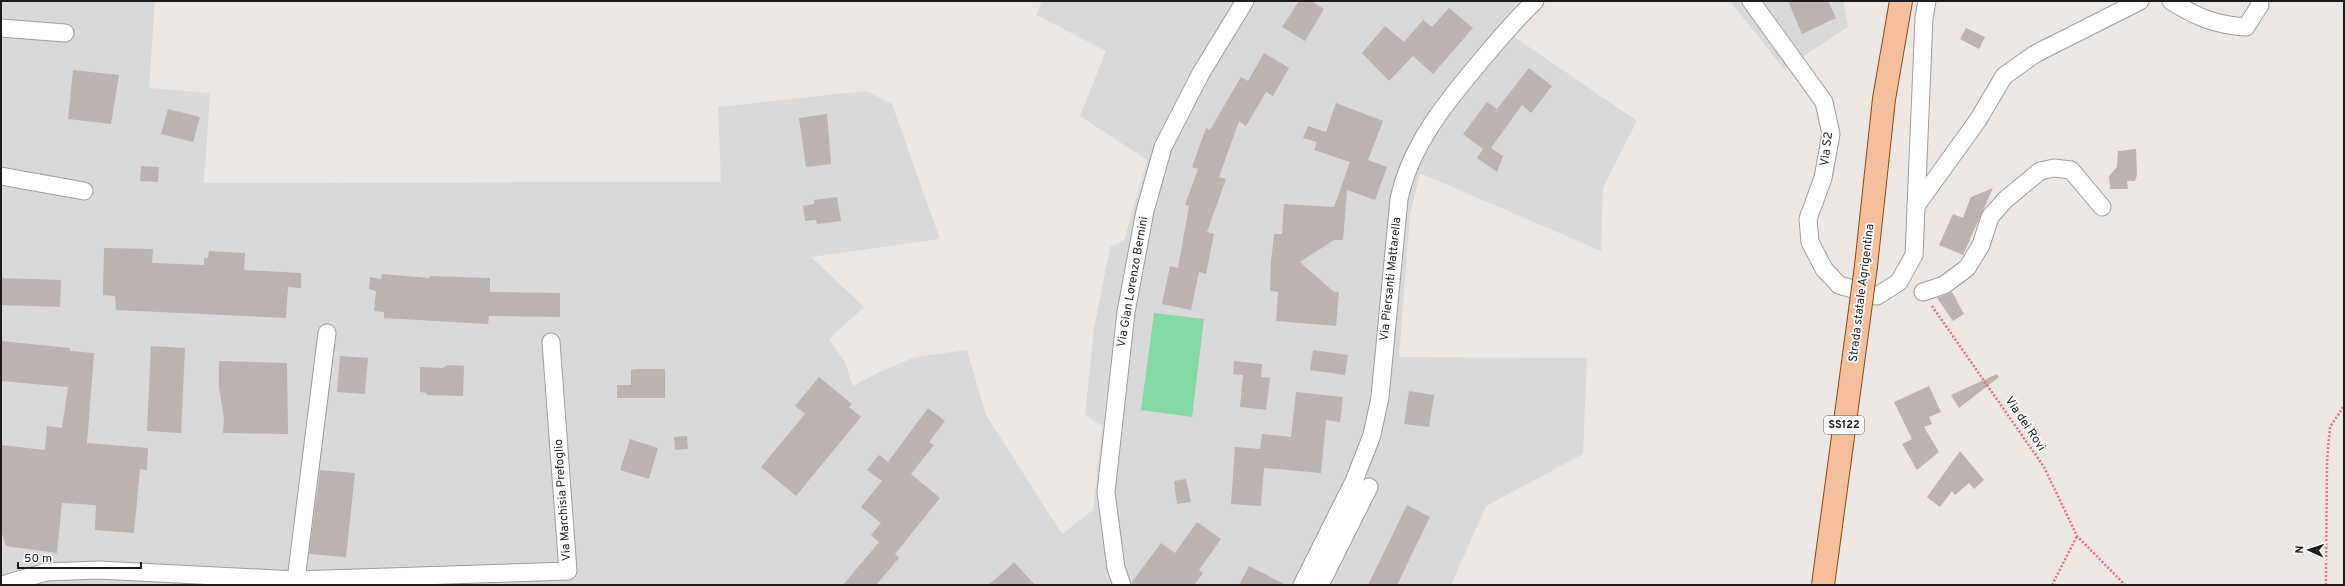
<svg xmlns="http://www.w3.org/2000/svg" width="2345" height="586" font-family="Overpass,sans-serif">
  <rect width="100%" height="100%" fill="#ece7e2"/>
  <g fill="#dad9d9">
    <polygon points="1,1 155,1 149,88 210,93 204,183 721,182 718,107 866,91 892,104 940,239 811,257 864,307 829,339 845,362 853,386 879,372 915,357 967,350 986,415 1062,534 1093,510 1102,426 1085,415 1094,329 1110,247 1124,241 1147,160 1080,116 1106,51 1036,15 1042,1 1529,1 1503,29 1637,121 1603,187 1601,251 1420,173 1410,215 1399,357 1587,358 1583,454 1486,506 1451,585 1,585"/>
    <polygon points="1730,1 1843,1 1848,27 1784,69"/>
  </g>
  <polygon fill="#84d7a7" points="1154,313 1204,319 1192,417 1141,410"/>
  <g fill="#bcb2af">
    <polygon points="1299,1 1311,1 1324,9 1305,41 1282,27"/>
    <polygon points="1788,1 1828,1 1836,18 1802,34"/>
    <polygon points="1449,8 1473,28 1433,74 1413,56 1389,81 1362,53 1385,26 1404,42 1423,20 1432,27"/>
    <polygon points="1966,28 1985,37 1979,49 1960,39"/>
    <polygon points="1264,53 1289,68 1273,96 1266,92 1246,126 1239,121 1219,177 1226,179 1207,232 1214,234 1206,274 1199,272 1191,310 1162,304 1170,266 1178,268 1189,206 1185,205 1198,169 1192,167 1206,128 1210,130 1241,77 1248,81"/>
    <polygon points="1529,68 1552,86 1531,113 1522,105 1491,148 1503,156 1497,172 1477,158 1483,149 1463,134 1487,102 1497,109"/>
    <polygon points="73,70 119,75 111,124 68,119"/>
    <polygon points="1336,103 1383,121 1368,160 1387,167 1375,200 1347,190 1343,240 1334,240 1300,262 1334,292 1339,292 1336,326 1276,321 1278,292 1270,291 1271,262 1274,234 1282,234 1284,204 1334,207 1350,162 1314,150 1317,142 1303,138 1308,126 1326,132"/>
    <polygon points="168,109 200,117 193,142 161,134"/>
    <polygon points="827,114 831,164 806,167 799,118"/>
    <polygon points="2136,149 2137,175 2135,181 2127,181 2128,189 2110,189 2109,176 2117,167 2118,151"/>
    <polygon points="141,166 159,167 158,182 140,181"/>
    <polygon points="1993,188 1963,255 1939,245 1953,214 1963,218 1971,197"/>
    <polygon points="837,197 841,221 817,224 816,220 805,221 803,206 814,204 814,200"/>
    <polygon points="104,248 153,249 152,263 204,265 204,258 208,258 209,251 245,253 244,270 301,273 301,288 288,287 286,318 116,310 115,296 103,295"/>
    <polygon points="382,274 430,278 430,276 490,278 490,292 560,293 560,317 489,316 488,324 384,318 384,312 374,311 376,291 369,289 370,277 381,279"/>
    <polygon points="1,278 61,280 60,307 1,305"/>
    <polygon points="1952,292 1964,314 1953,321 1937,298"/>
    <polygon points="1,341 70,348 70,351 94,353 87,443 148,448 147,470 140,469 134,533 95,530 96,505 62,503 57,553 6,546 1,530 1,445 45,450 47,426 62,428 68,387 1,381"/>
    <polygon points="151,346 185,348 181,433 147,431"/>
    <polygon points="1313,350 1348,355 1345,375 1310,370"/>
    <polygon points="340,356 368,358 365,394 337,392"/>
    <polygon points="219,361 287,363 288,434 223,433 224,418 219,388"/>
    <polygon points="1234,361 1262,364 1261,377 1270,378 1266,410 1240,407 1243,375 1233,374"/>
    <polygon points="448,365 464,366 463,396 426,395 427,393 420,392 420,367 442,368"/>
    <polygon points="638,369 665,369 665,398 617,398 617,385 631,385 631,370"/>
    <polygon points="1997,374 1999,377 1959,408 1951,395"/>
    <polygon points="819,377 852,404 849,407 861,417 796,496 761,467 805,414 795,406"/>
    <polygon points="1929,386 1941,412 1929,417 1932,424 1924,427 1939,452 1917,470 1902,444 1912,439 1894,402"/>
    <polygon points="1409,391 1434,395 1429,427 1404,424"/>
    <polygon points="1296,392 1343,397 1340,422 1326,420 1321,473 1264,468 1261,506 1231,504 1235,447 1260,449 1262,434 1291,437"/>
    <polygon points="928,408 945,421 929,442 934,445 911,474 940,498 895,554 899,558 876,585 843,585 879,542 871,535 881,523 861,507 882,481 867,470 879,455 888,462"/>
    <polygon points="687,436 688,449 675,450 674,437"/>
    <polygon points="630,439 658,448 649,479 620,470"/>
    <polygon points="1960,451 1984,480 1974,489 1969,483 1955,495 1952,491 1940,507 1927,497"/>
    <polygon points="320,470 355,473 346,557 309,554"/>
    <polygon points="1186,479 1191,502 1177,504 1174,481"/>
    <polygon points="1407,505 1430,517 1397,585 1368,585"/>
    <polygon points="1197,522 1221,539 1199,570 1203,573 1194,585 1132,585 1132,582 1161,543 1175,553"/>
    <polygon points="1014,562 1035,585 988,585 1007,569"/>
    <polygon points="1249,566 1286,585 1239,585"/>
  </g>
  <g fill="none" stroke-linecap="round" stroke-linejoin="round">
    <g stroke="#9d9d9d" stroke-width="19">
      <g id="minor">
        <polyline points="1751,1 1824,102 1831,134 1823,178 1808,219 1810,242 1824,269 1839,285 1877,296 1899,282 1914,255 1924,18 1927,1"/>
        <path d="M2171 1C2196 17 2216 25 2246 27L2260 5 2259 1"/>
        <polyline points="1,28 65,33"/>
        <polyline points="1,176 84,191"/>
        <polyline points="1916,206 1978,120 2004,76 2035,54 2140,1"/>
        <polyline points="1923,292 1944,285 1967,268 1981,245 1990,217 2005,200 2040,171 2054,168 2071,170 2102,207"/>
        <polyline points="296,580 327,333"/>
        <polyline points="2,585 46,572 99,570 296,580 568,571 551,342"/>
        <polyline points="1122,585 1116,568 1106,492 1126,312 1145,211 1163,147 1201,73 1245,1"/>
        <path d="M1302 585 1354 481 1372 435 1380 397 1399 199C1411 143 1448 100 1484 57 1500 38 1517 18 1535 1"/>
        <polyline points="1320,585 1369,487"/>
      </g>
    </g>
    <g stroke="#89470a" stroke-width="24">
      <polyline id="major" points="1866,266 1884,99 1901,1"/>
    </g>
    <g stroke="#f0707b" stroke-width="2.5" stroke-dasharray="2 2" stroke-linecap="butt">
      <polyline points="1932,306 2044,467 2077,536 2125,585"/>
      <polyline points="2052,585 2077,536"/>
      <polyline points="2326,585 2327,461 2330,427 2344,406"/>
    </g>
    <use href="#minor" stroke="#fff" stroke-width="17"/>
    <use href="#major" stroke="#f5bf9e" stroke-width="22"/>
    <g stroke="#89470a" stroke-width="24" stroke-linecap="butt">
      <polyline id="major-bridge" points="1823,585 1866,266"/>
    </g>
    <use href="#major-bridge" stroke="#f5bf9e" stroke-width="22"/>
  </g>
  <g text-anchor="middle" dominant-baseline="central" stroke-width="3.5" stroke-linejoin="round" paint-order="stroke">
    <rect fill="#fff" stroke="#606060" stroke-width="1" x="1824" y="416" width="40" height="18" rx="3"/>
    <g font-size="11" font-weight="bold" fill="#1c1c1c">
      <text x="1844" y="425">SS122</text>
    </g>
    <g font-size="12" fill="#1c1c1c" stroke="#fff">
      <text transform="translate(1827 149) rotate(-83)">Via S2</text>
      <text transform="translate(1391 279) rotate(-84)">Via Piersanti Mattarella</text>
      <text transform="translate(1133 282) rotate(-80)">Via Gian Lorenzo Bernini</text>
      <text transform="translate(1862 293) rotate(-83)">Strada statale Agrigentina</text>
      <text transform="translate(2025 424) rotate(56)">Via dei Rovi</text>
      <text transform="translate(563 500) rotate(-94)">Via Marchisia Prefoglio</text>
    </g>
  </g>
  <rect width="2345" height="586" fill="none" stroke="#1c1c1c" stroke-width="4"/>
  <g transform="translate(2309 550) rotate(273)" stroke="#ffffff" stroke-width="3" paint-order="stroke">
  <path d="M0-3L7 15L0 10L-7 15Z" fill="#1c1c1c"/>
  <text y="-6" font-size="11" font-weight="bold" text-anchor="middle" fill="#1c1c1c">N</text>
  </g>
  <path d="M18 562v6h123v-6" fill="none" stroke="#1c1c1c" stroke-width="2"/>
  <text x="24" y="562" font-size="12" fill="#1c1c1c" stroke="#ffffff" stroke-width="3" paint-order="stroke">50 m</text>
</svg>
